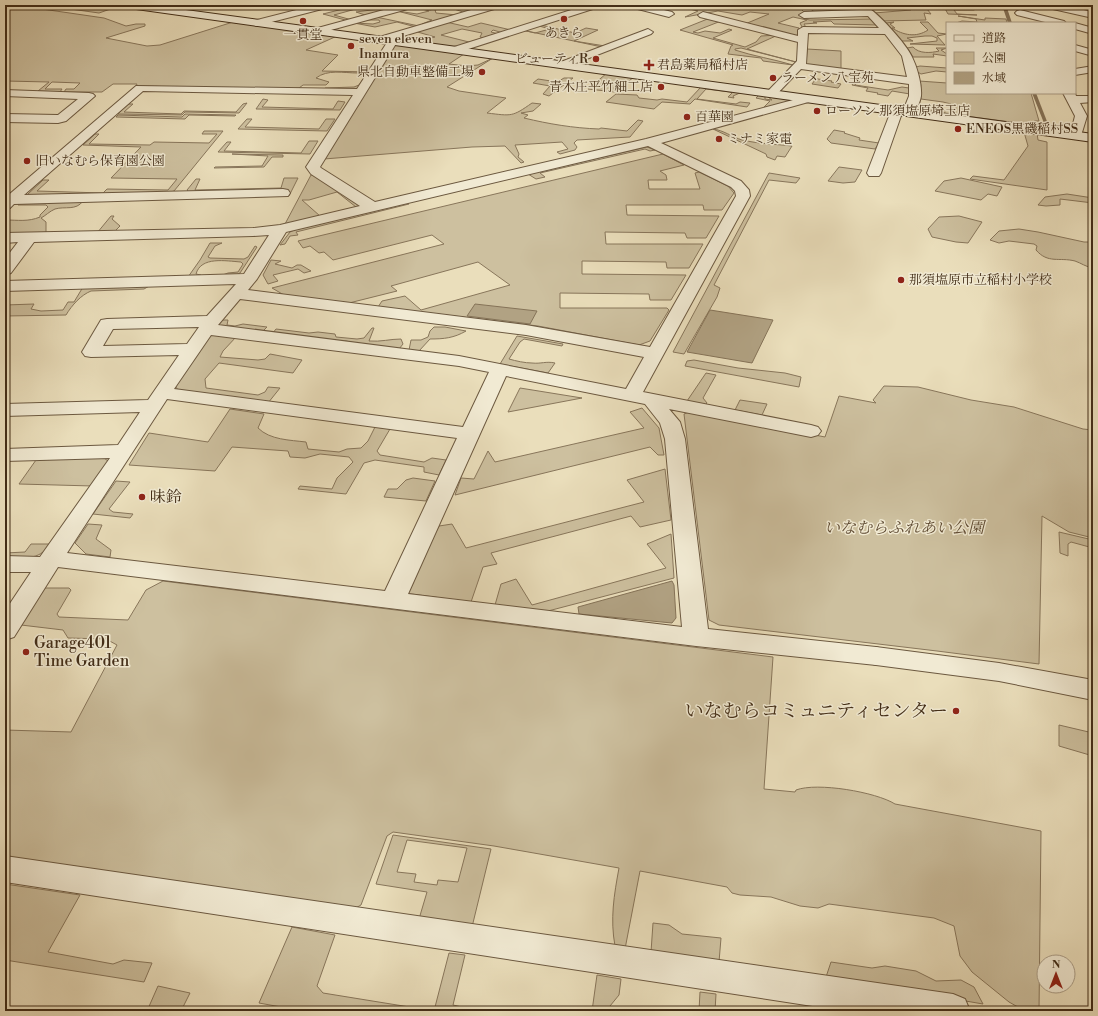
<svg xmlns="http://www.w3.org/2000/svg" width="1098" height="1016" font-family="'Libre Bodoni','Noto Serif JP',serif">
  <rect width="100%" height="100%" fill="#eadebb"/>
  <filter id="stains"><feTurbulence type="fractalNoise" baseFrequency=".005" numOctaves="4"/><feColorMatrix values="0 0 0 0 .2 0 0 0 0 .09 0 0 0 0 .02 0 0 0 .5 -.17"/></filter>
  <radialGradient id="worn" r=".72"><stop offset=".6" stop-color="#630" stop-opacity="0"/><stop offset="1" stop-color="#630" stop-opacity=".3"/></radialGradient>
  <g fill="#cdc09f" stroke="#88765b" fill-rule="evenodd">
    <path d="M5 5H114L119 6 99 13 49 6 42 9 104 18 126 26 136 24H145V26L106 38 147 46 160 45 233 22 337 36 306 50 338 55 322 71 370 72 360 87 354 90 324 89 325 88 354 87 359 85 365 76H360L358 73C343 73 328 69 316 78L329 82 326 85H303L299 88 290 89 136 86 137 84H113L102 92H64L66 89H74L80 83 52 82 45 89H62L60 92 38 91 49 82 5 81Z"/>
    <path d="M359 5H374L372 6C384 11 392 4 402 6L368 16 356 12 379 9 368 6 363 7 334 15 352 20 349 21 323 14Z"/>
    <polygon points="449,5 491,5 466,13 448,7 435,10 436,13 457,15 424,25 422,24 432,20 397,11 417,14 429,11 419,8 430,10"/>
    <path d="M673 5H742L755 9 778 6 853 5 860 9 854 10C847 4 837 6 828 6L825 7 829 10 833 11 816 13 809 8H800L804 12 799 15 804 19 810 20 871 19 877 25 834 24 831 21 813 22 817 23 804 24 807 29H803L800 23 807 20 793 17 778 23 799 28 797 36 745 24 769 14 750 12 742 15 718 11 685 17 698 11Z"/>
    <polygon points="915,5 921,5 922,8 927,9 931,14 924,13 926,20 882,21 874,13 911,10 912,9 905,7 916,7"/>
    <polygon points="943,5 975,5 977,8 974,10 954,10 957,14 977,15 948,14"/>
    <path d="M958 16C967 17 976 19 985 20V18L1006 19 1007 23H956L962 21 977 22 976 19Z"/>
    <polygon points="376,17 419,26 416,27 397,22 375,27 354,23 373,24 380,22 379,20 363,20"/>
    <path d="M710 18 721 21 693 32 698 33 705 31 720 33 729 29 732 30 713 38 745 47 756 42 761 36 778 35 747 49 796 62 741 48 735 49V50C753 56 773 59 793 65L763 61 761 58 728 54 731 46 733 45 680 30Z"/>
    <polygon points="446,22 468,27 481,23 511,30 503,33 493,30 491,32 499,34 484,38 480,37 482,33 462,29 441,35 473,43 454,47 394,39 402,35 424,40 435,37 414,31"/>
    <path d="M894 22 890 24 895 28H892C903 35 916 38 928 30L920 22H928L938 33 947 34 937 36 945 45 910 44 937 41V38L932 36H925L907 38 913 41H901L886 23Z"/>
    <polygon points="541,25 575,33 586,28 598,30 574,41 605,46 602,47 522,30 535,33 550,29 539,26"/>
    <path d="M395 44 464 54 449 64 467 66 478 65 493 58 447 87 459 91 506 98 487 113C512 116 512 117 532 103L541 104 533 111 521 113 528 115 524 118C549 124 573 128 599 129L601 128 627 131 638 120 643 121 630 137 577 140 574 143 577 147 575 150 560 154 557 152 568 149 562 142 515 145 519 154 518 157 524 162 521 163 505 146 472 147 324 159Z"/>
    <path d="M913 47C919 54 931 53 939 51L936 48H947L941 50 947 54V56L933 54 934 57H913L907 48Z"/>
    <polygon points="807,49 841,51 841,69 806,65"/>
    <polygon points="920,66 947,68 947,72 936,71 921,74 916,71 916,67"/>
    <polygon points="607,73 634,77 615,92 588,89"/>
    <polygon points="564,78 573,78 549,96 543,94 550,86 533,83 538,79 551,81 549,83 550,84 561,85 563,83 559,81"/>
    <polygon points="811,78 832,81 831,82 841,84 838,88 812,84 815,80 810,79"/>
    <polygon points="919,81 947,83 947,93 1031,93 1039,121 1034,121 1033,125 928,111 926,110 949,110 951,104 943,102 921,99"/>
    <polygon points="854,82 856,83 855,85 888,90 902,87 909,88 910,94 892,91 888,96 877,94 878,93 866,91 868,88 852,85"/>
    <polygon points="701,87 742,92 733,96 734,98 728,97 732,93 730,92 706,89 697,99 736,104 740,102 750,103 747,107 695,99 690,104 662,102 654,109 606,102 616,94 637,95 639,98 657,100 662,99 687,102"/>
    <polygon points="759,95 765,96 765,99 772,100 768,97 794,100 763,108 770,101 756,98"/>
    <polygon points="263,99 268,100 262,107 333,109 338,101 345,102 340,110 256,109"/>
    <polygon points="247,103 239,113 185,112 182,115 118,114 128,104 133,104 124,112 181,114 184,111 236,112 243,104"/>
    <polygon points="185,114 236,115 235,116 189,115 185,119 116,117 118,115 182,117"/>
    <polygon points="247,119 252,119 245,127 319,129 326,119 335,119 327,131 238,129"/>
    <path d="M713 129C723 130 732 137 742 140 760 144 775 144 792 146L785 157 777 156 775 160 767 157 766 154Z"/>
    <polygon points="834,130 845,132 844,133 860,138 859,140 879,143 875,149 831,143 827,139"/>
    <polygon points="204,131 223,131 174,191 167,193 29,196 28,194 43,180 49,180 37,191 103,193 107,189 168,190 177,179 111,178 141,147 83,145 95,134 99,134 89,144 150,145 154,142 209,143 217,134 202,134"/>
    <polygon points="1024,132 1037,133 1038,140 1047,142 1047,190 970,179 973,176 1004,180 1028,146"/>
    <polygon points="309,141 318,141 310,154 218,152 227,142 231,142 224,151 301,153"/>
    <polygon points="647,147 655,150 650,151 645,149 540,173 545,177 536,179 528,174"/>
    <polygon points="232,154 283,155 283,157 272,157 264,167 214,168 215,167 262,166 268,156"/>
    <polygon points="663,154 684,165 660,171 666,175 667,180 648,180 649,189 700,189 695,173 699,172 728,186 734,193 722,210 704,210 703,205 626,205 627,215 719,216 706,238 687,238 685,233 605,232 606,244 703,244 689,268 667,268 666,262 582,261 582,274 686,275 671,300 650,300 649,294 560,293 560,308 667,308 669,310 650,341 639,345 538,326 378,307 382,301 405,296 421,310 510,285 478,262 391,286 397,291 349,303 284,295 272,288 444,244 432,235 333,260 324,252 319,253 310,246 303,248 298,241"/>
    <polygon points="839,167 862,170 855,182 843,183 828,181"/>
    <polygon points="769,173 800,178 796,183 769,180 714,285 720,288 717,297 684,354 673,352"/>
    <polygon points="311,175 315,175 360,205 356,207 337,192 309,200 302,200 320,216 285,224"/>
    <polygon points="284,178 298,178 289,196 177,199 178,198 286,195 288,190 189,192 187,190 196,179 200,179 195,190 281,188"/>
    <polygon points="961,178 1002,187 997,196 988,194 981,200 935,191 944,181"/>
    <polygon points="1067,194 1093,198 1093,203 1060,199 1060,205 1046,206 1038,205 1045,197"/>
    <path d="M83 201C76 211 65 206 55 209 50 211 45 216 41 218L46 222V234L5 235V220C18 220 28 222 40 217V215L48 207 46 205H18L19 203Z"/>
    <polygon points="407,203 409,204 296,232 298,235 290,236 285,244 280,245 290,232 294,230"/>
    <polygon points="111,216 114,216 112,219 120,226 114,232 97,233"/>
    <polygon points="959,216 982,222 968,243 956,242 932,237 928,229 939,217"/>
    <path d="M1019 229 1038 232 1084 242H1093V268C1086 267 1081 263 1075 261 1059 257 1048 264 1036 250L1037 246 1034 244 1009 241 999 243 990 240 999 231Z"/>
    <path d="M210 243H222L215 246 208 257 210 258 244 259 248 257 255 246 257 247 240 273 234 276H220L228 273 238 272 243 264 241 262C226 261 201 256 196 274L201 275 200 277H188L200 260Z"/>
    <polygon points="271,260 281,261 275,264 292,268 297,265 301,265 311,271 304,273 298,269 273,275 278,281 268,284 263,275"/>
    <path d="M151 285 144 289 91 291C81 295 72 305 66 315L5 316V305L34 304 31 309 41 311 63 310 68 302H74L83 287Z"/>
    <polygon points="221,320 228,320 227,325 235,326 243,324 267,327 261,333 217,326"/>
    <path d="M434 327H445L466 331C454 338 444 339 430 339L419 351 409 350 411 340H421L428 337 430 331Z"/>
    <path d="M372 328H374L369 341C381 342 390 339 401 339L403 344 399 349 359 344 346 341 338 342 272 334 276 329 309 333 318 332 335 334 336 337 357 339 364 338Z"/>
    <polygon points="217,334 237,336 223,351 220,357 258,360 265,359 270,354 302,360 293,373 219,363 205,379 206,388 258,395 265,392 268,387 280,388 268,403 179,391 175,386 207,336"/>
    <path d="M517 336 563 344 562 346 524 339 520 342 509 359C516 361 525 363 532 363 541 364 546 361 555 363L548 373 500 364Z"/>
    <polygon points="694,360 738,368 785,373 801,377 799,387 685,366 687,361"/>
    <polygon points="706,373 716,375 703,398 707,403 705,405 687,401"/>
    <polygon points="884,386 918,387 971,400 1014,407 1083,429 1093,430 1093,538 1069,532 1042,516 1039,664 937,651 719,625 709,620 684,414 692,411 825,437 839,396 876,403 873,400"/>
    <polygon points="520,388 582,398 508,412"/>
    <polygon points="740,400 767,404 762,415 735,410"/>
    <polygon points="642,408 659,428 664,455 658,455 650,447 455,495 461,478 474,479 488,451 495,462 644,428 630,412"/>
    <path d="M230 409 264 414 258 428C270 440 290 440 306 442L308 449 339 452 347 449 361 448 368 441 375 427 390 429 377 451 380 455 424 462 432 458 446 460 439 475 424 472V467L375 460 364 463 346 494 298 489 300 486 332 489 337 478 353 462 349 457 320 454 305 458 290 457 288 451 232 447 215 471 129 465 149 433 208 442Z"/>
    <polygon points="103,457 109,462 93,486 19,484 36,460"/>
    <polygon points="665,469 671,520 640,527 631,516 491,553 497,564 483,567 471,602 404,593 439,526 452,524 466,548 644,502 627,480"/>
    <polygon points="413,478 435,481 426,501 384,497 388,489 397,489 406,480"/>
    <polygon points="116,481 130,482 109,509 113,512 133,514 130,518 93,514"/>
    <polygon points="88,524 102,525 96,539 111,550 110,557 86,554 75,543"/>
    <polygon points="1059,532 1093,540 1093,548 1071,542 1068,544 1068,556 1060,553"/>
    <polygon points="671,534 674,578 548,611 495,605 501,584 516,579 532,605 666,568 647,544"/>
    <path d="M31 544H51C37 562 25 557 5 557V553L25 552Z"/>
    <path d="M163 581 773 657 764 789 795 792 796 790C817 782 876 792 895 804L1041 831 1039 1011H1025L1009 1002 972 972 960 956 954 926 934 918 829 904 818 908 800 906 771 897 740 895 732 893 727 887 640 871 625 949 615 946C610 919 614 895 619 868L494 846 393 832 387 836 361 905 352 910 5 859V730L71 732 117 645 106 639 68 638 63 630 21 625 44 588H69L71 590 57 614 59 617 128 620 146 590Z"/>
    <polygon points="1059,725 1093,733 1093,756 1059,746"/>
    <path d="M393 835 491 849 472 927 419 919 427 892 376 884ZM407 840 467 848 458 882 438 880 437 885 414 882 416 874 397 872Z"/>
    <polygon points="5,884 80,895 48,952 113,964 124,960 152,963 144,982 5,960"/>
    <polygon points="653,923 669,925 682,934 721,938 719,962 651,952"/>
    <polygon points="292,927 335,935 317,986 323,993 428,1010 435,1007 449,953 465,955 453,1005 480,1011 303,1011 259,1003"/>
    <polygon points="831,962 872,968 885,966 916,971 936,981 961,980 974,987 983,1004 826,977"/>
    <polygon points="597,975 621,979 619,995 610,1006 609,1011 592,1011"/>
    <polygon points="158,986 190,993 181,1011 147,1011"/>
    <polygon points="700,992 716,994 715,1011 699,1011"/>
  </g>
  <g fill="#b1a283" stroke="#857358">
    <polygon points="475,304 537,311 530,324 467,316"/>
    <polygon points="710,310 773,320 752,363 687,352"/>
    <polygon points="672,581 674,585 676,618 672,623 579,614 578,607"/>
  </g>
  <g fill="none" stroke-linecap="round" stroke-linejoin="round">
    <g fill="#857358" fill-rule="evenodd">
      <polygon points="1002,5 1006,5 1012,23 1008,23"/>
      <polygon points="1032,93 1036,93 1048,124 1044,123"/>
    </g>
    <g stroke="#6c5940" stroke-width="2">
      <g id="minor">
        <polygon points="316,5 332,5 330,7 256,26 251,23 253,21"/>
        <polygon points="402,5 417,5 415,7 320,33 314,33 312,31 314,29"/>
        <path d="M488 5H503L501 7 393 39 397 42 320 167 321 168 375 202 646 139 808 96 812 97 814 99 812 101 661 143 741 181 749 190 750 196 643 392 811 425 818 427 821 431 818 435 811 437 669 409 680 422 685 439 708 629 876 647 885 650 889 656 885 662 876 665 696 646 58 567 14 637 5 640V611L31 572H5V556L40 557 110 458 5 461V449L118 445 140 412 5 416V404L148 400 179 355 91 357 85 356 82 352 101 320 107 319 207 316 236 284 5 291V281L244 274 269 235 253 236 34 242 11 273 5 275V259L18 242 5 243V233L253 228 280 225 360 206 311 174 306 167 353 95 143 91 24 195 283 189 288 190 290 193 288 196 14 204 10 208 5 209V198L136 86 357 89 388 41 380 43 376 42 375 40 376 38ZM648 146 731 187 735 191 736 196 650 347 526 325 248 290 257 279 286 232ZM240 299 526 335 644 357 626 389 459 356 218 325ZM199 327 187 344 103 346 113 329ZM211 335 459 366 489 372 463 427 174 389ZM506 376 645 404 660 423 665 439 682 627 408 594ZM167 399 457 438 385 591 67 553Z"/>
        <polygon points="587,5 601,5 599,7 459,52 451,52 450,50 451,48"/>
        <polygon points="628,5 644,5 672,12 674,14 669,17 630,7"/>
        <path d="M852 5C856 5 861 4 865 6 877 11 907 45 912 57 917 67 922 84 921 96 920 102 916 111 912 116H904L902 113 881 173 879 176H869L867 173 891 111 893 108H901L903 111 909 96V84L801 69 775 96H767L765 94 767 92 797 61 798 42 700 17 698 15 703 12 798 36V30L803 27 879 28 868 16 804 18 799 15 804 12 859 10ZM808 33 885 34 902 56 907 77 806 64Z"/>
        <polygon points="1020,10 1064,21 1066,23 1049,23 1017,15 1015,13 1017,11"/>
        <polygon points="1075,23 1093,28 1093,34 1075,29"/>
        <polygon points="648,29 653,32 651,34 566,67 562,68 557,65 558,63"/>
        <polygon points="1075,45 1093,50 1093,56 1075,51"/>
        <polygon points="1093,66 1093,72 1075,75 1075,69"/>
        <polygon points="5,90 89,93 93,94 95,96 66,121 58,123 5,122 5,114 58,115 78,99 5,96"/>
        <polygon points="1063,93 1075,93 1076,96 1093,96 1093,102 1080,103 1087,116 1080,139 1072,139 1070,136 1075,116"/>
        <polygon points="5,856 953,994 965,999 970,1011 845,1011 5,882"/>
      </g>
    </g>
    <g stroke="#6c5940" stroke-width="2">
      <g id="tertiary">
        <polygon points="1042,5 1060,5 1093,12 1093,18 1044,7"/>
        <polygon points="876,647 999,663 1093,680 1093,700 999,681 876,665 867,662 863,656 867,650"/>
      </g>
    </g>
    <g stroke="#422d17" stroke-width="2">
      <polygon id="secondary" points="124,5 149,5 1093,134 1093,142 129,8"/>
    </g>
    <use href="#minor" fill="#f1ead3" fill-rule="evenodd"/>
    <use href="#tertiary" fill="#f1ead3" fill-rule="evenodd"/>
    <use href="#secondary" fill="#f1ead3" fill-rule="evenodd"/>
  </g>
  <g fill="#8f2418" stroke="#f1ead3" stroke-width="1.5">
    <circle cx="564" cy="19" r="4"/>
    <circle cx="303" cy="21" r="4"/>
    <circle cx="351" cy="46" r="4"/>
    <circle cx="596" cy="59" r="4"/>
    <path d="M647 59h4v4h4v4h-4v4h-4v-4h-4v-4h4z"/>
    <circle cx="482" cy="72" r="4"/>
    <circle cx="773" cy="78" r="4"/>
    <circle cx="661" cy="87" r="4"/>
    <circle cx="817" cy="111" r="4"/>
    <circle cx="687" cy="117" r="4"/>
    <circle cx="958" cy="129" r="4"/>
    <circle cx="719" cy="139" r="4"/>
    <circle cx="27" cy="161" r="4"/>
    <circle cx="901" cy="280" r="4"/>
    <circle cx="142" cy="497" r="4"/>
    <circle cx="26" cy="652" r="4"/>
    <circle cx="956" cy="711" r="4"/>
  </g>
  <g text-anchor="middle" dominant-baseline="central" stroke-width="3" stroke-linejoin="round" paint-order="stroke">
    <g font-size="13" fill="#422d17" stroke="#f1ead3" text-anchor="start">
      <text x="564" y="33" text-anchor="middle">あきら</text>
      <text x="303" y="35" text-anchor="middle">一貫堂</text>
      <text x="359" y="39">seven eleven<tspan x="359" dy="15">Inamura</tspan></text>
      <text x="588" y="59" text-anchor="end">ビューティR</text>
      <text x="657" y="65">君島薬局稲村店</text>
      <text x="474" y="72" text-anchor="end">県北自動車整備工場</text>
      <text x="781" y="78">ラーメン 八宝苑</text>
      <text x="653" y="87" text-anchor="end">青木庄平竹細工店</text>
      <text x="825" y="111">ローソン 那須塩原埼玉店</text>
      <text x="695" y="117">百華園</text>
      <text x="966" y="129">ENEOS黒磯稲村SS</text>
      <text x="727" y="139">ミナミ家電</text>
      <text x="35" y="161">旧いなむら保育園公園</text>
      <text x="909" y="280">那須塩原市立稲村小学校</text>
    </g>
    <g font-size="16" fill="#422d17" stroke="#f1ead3" text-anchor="start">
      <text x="150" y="497">味鈴</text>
      <text x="34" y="643">Garage401<tspan x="34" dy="18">Time Garden</tspan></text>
    </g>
    <g font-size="16" font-style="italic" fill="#5e4a32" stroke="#f1ead3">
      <text x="904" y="528">いなむらふれあい公園</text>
    </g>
    <g font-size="19" fill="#422d17" stroke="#f1ead3" text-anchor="end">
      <text x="948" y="711">いなむらコミュニティセンター</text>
    </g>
  </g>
  <rect width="1098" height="1016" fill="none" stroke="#eadebb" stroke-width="20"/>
  <rect x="6" y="6" width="1086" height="1004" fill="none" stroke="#422d17" stroke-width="2"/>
  <rect x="10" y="10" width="1078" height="996" fill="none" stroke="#422d17"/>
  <rect x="946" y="22" width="130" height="72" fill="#f1ead3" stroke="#ab9e88"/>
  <rect x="954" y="35" width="20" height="6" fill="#f1ead3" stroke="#ab9e88"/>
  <text x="982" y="42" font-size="12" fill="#422d17">道路</text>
  <rect x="954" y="52" width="20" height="12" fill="#cdc09f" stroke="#ab9e88"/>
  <text x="982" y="62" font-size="12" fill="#422d17">公園</text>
  <rect x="954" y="72" width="20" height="12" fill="#b1a283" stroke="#ab9e88"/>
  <text x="982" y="82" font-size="12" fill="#422d17">水域</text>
  <g transform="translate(1056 974)"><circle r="19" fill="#f1ead3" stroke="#ab9e88"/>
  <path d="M0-3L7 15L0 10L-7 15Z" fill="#8f2418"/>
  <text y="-6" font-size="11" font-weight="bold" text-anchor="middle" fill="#422d17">N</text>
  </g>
  <rect width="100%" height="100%" filter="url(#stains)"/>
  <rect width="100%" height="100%" fill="url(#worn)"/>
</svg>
